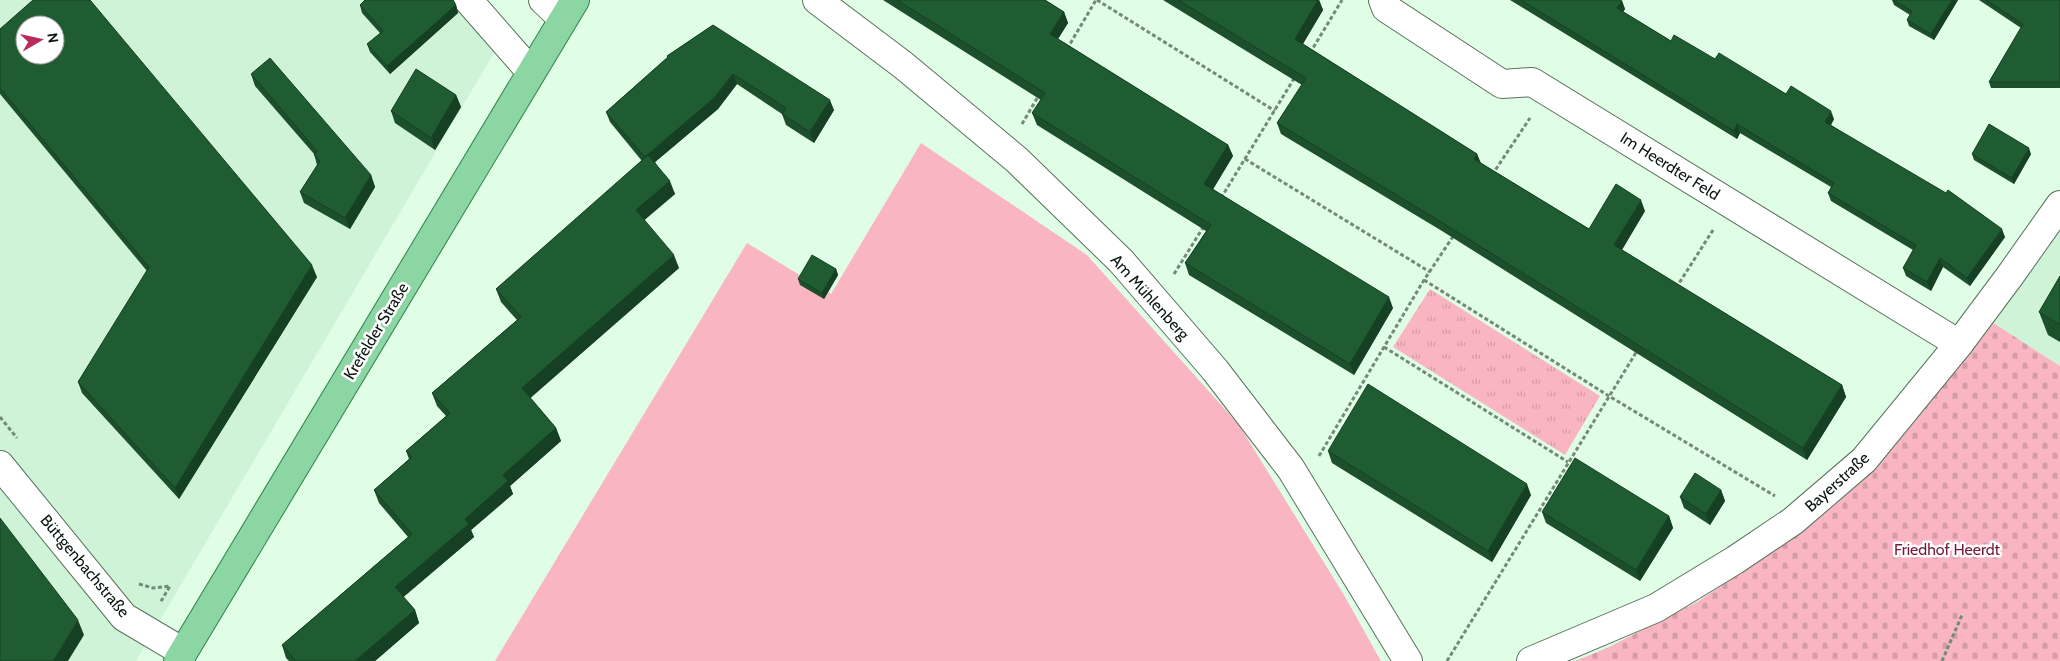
<svg xmlns="http://www.w3.org/2000/svg" width="2060" height="661" font-family="Cabin,sans-serif">
  <defs>
    <pattern id="cemetery-stones" width="16" height="16" patternUnits="userSpaceOnUse" patternTransform="scale(1.25)"><rect width="16" height="16" fill="#f9b6c2"/><path d="M2 7V4a2 2 0 0 1 4 0v3zM10 15v-3a2 2 0 0 1 4 0v3z" fill="#d49ca6"/></pattern>
    <pattern id="park-tufts" width="24" height="20" patternUnits="userSpaceOnUse" patternTransform="scale(1.25)"><rect width="24" height="20" fill="#f9b6c2"/><path d="M3 7l-1-3M5 7V3M7 7l1-3M15 17l-1-3M17 17v-4M19 17l1-3" fill="none" stroke="#d49ca6"/></pattern>
  </defs>
  <rect width="100%" height="100%" fill="#e0fde5"/>
  <g fill="#cff3d6" fill-rule="evenodd">
    <path d="M0 0H476L505 34 136 661H0ZM25 25H55V55H25Z"/>
    <polygon points="2060,198 2060,366 1985,317"/>
  </g>
  <polygon fill="#f9b6c2" points="921,143 1087,255 1239,425 1344,595 1381,661 495,661 747,243 831,294"/>
  <polygon fill="url(#cemetery-stones)" points="1992,322 2060,366 2060,661 1575,661 1607,648 1697,602 1791,539 1870,470"/>
  <polygon fill="url(#park-tufts)" points="1430,289 1600,396 1565,455 1393,347"/>
  <g fill="none" stroke-linecap="round" stroke-linejoin="round">
    <g stroke="#58725d" stroke-width="30">
      <g id="minor">
        <polyline points="468,0 531,72"/>
        <polyline points="543,0 563,19"/>
        <polyline points="817,0 903,65 1017,160 1121,261 1215,370 1291,469 1408,661"/>
        <polyline points="1383,0 1386,8 1502,84 1532,82 1959,344"/>
        <polyline points="0,465 124,617 183,652"/>
        <polyline points="1531,661 1656,608 1735,560 1793,521 1864,460 1959,344 2009,277 2060,205"/>
      </g>
    </g>
    <g stroke="#2d8249" stroke-width="30">
      <polyline id="major" points="178,661 575,0"/>
    </g>
    <g stroke="#758979" stroke-width="3" stroke-dasharray="4 2.5" stroke-linecap="butt">
      <polyline points="1097,0 1275,111"/>
      <polyline points="1067,49 1096,0"/>
      <polyline points="1310,53 1342,0"/>
      <polyline points="1022,124 1039,95"/>
      <polyline points="1245,159 1430,272"/>
      <polyline points="1492,175 1530,118"/>
      <polyline points="1221,198 1295,77"/>
      <polyline points="1174,274 1204,226"/>
      <polyline points="1424,280 1609,396 1775,496"/>
      <polyline points="1676,288 1713,230"/>
      <polyline points="1384,347 1568,462"/>
      <polyline points="0,417 17,438"/>
      <polyline points="1319,456 1424,280 1454,235"/>
      <polyline points="139,584 153,588 170,586 160,603"/>
      <polyline points="1447,661 1637,351"/>
      <polyline points="1942,661 1962,615"/>
    </g>
    <use href="#minor" stroke="#fff" stroke-width="28"/>
    <use href="#major" stroke="#8cd6a4" stroke-width="28"/>
  </g>
  <g fill="#1c4f2b">
    <polygon points="883,0 1045,0 1064,12 1068,23 1058,39 1228,145 1233,156 1213,189 1393,308 1354,375 1189,275 1185,263 1206,231 1037,125 1032,113 1041,100"/>
    <polygon points="1163,0 1319,0 1323,10 1303,44 1477,154 1481,163 1589,229 1645,211 1622,250 1842,385 1846,397 1807,460 1442,231 1281,134 1277,123 1302,85"/>
    <polygon points="1510,0 1620,0 1622,1 1625,9 1623,12 1671,41 1715,59 1786,94 1834,119 1831,125 2005,237 1970,286 1943,267 1931,291 1906,276 1903,268 1913,250 1831,201 1828,193 1831,187 1740,133 1737,139"/>
    <polygon points="1892,0 1958,0 1934,40 1909,26 1907,20 1910,15 1894,5"/>
    <polygon points="1979,0 2060,0 2060,88 1991,88 1989,82 2021,28"/>
    <polygon points="360,5 456,5 458,13 390,74 370,52 367,44 380,33 362,13"/>
    <polygon points="713,25 834,110 814,143 786,125 782,114 737,84 718,109 655,162 675,194 644,220 679,268 530,398 556,428 561,441 510,486 513,494 471,530 474,537 403,597 415,610 419,623 375,661 289,661 286,658 282,645 408,537 379,503 374,490 409,459 406,451 446,416 437,406 432,393 517,320 501,302 496,289 642,161 610,122 606,112 668,57 667,56"/>
    <polygon points="0,29 317,277 179,499 82,393 78,382 147,271 0,94"/>
    <polygon points="251,74 371,175 375,187 350,229 304,203 300,192 317,165 314,154 255,86"/>
    <polygon points="456,95 461,107 435,150 395,123 391,111"/>
    <polygon points="1972,154 2031,154 2014,184 1974,160"/>
    <polygon points="836,269 838,275 824,299 800,285 798,279"/>
    <polygon points="2060,276 2060,342 2048,335 2039,312"/>
    <polygon points="1328,451 1531,495 1492,562 1332,463"/>
    <polygon points="1721,490 1725,501 1710,525 1684,508 1680,497"/>
    <polygon points="1542,512 1669,516 1673,528 1640,581 1546,523"/>
  </g>
  <g fill="#164023">
    <polygon points="1318,0 1319,0 1323,10 1299,50 1295,39"/>
    <polygon points="1952,0 1958,0 1934,40 1931,34"/>
    <polygon points="1622,1 1625,9 1620,16 1617,8"/>
    <polygon points="456,5 458,13 390,74 387,66"/>
    <polygon points="1064,12 1068,23 1054,45 1050,34"/>
    <polygon points="733,74 737,84 718,109 648,168 645,157"/>
    <polygon points="456,95 461,107 435,150 431,138"/>
    <polygon points="830,100 834,110 814,143 810,132"/>
    <polygon points="1831,111 1834,119 1828,130 1825,122"/>
    <polygon points="1737,124 1740,133 1737,139 1734,131"/>
    <polygon points="1228,145 1233,156 1209,196 1204,184"/>
    <polygon points="2029,148 2031,154 2014,184 2012,178"/>
    <polygon points="1477,154 1481,165 1474,159"/>
    <polygon points="371,175 375,187 350,229 345,218"/>
    <polygon points="670,181 675,194 641,223 636,210"/>
    <polygon points="1641,200 1645,211 1618,256 1614,245"/>
    <polygon points="2002,229 2005,237 1970,286 1967,278"/>
    <polygon points="674,255 679,268 527,401 522,388"/>
    <polygon points="1940,258 1943,267 1931,291 1927,282"/>
    <polygon points="312,265 317,277 179,499 175,488"/>
    <polygon points="836,269 838,275 824,299 822,293"/>
    <polygon points="1389,297 1393,308 1354,375 1350,364"/>
    <polygon points="1842,385 1846,397 1807,460 1803,448"/>
    <polygon points="556,428 561,441 510,486 513,494 471,530 474,537 400,600 395,587 465,519 503,475"/>
    <polygon points="1527,484 1531,495 1492,562 1488,551"/>
    <polygon points="1721,490 1725,501 1710,525 1706,514"/>
    <polygon points="1669,516 1673,528 1640,581 1636,570"/>
    <polygon points="415,610 419,623 375,661 355,661"/>
    <polygon points="78,620 84,635 68,661 53,661"/>
  </g>
  <g fill="#205c32" stroke="#164023" fill-rule="evenodd">
    <path d="M33 0H90L312 265 175 488 78 382 149 267 0 88V29ZM25 25H55V55H25Z"/>
    <polygon points="365,0 453,0 456,5 387,66 367,44 383,31 360,5"/>
    <polygon points="897,0 1045,0 1064,12 1050,34 1228,145 1204,184 1389,297 1350,364 1185,263 1211,225 1032,113 1045,93"/>
    <polygon points="1178,0 1318,0 1295,39 1477,154 1474,159 1589,229 1616,184 1641,200 1614,245 1842,385 1803,448 1438,220 1277,123 1306,78"/>
    <polygon points="1521,0 1620,0 1622,1 1617,8 1671,41 1674,35 1715,59 1719,53 1786,94 1791,86 1831,111 1825,122 1946,193 1948,190 2002,229 1967,278 1940,258 1927,282 1903,268 1916,245 1828,193 1834,183 1737,124 1734,131"/>
    <polygon points="1893,0 1952,0 1931,34 1907,20 1912,11"/>
    <polygon points="1986,0 2060,0 2060,82 1989,82 2023,24"/>
    <polygon points="713,25 830,100 810,132 782,114 786,108 733,74 714,98 645,157 606,112 668,57 667,56"/>
    <polygon points="270,58 371,175 345,218 300,192 320,161 314,155 317,151 251,74"/>
    <polygon points="416,69 456,95 431,138 391,111"/>
    <polygon points="1989,124 2029,148 2012,178 1972,154"/>
    <polygon points="648,155 670,181 636,210 674,255 522,388 556,428 503,475 508,481 465,519 469,524 395,587 415,610 355,661 296,661 282,645 412,534 374,490 412,457 406,451 450,413 432,393 521,317 496,289"/>
    <polygon points="812,255 836,269 822,293 798,279"/>
    <polygon points="2060,276 2060,325 2039,312"/>
    <polygon points="1368,384 1527,484 1488,551 1328,451"/>
    <polygon points="1575,458 1669,516 1636,570 1542,512"/>
    <polygon points="1695,473 1721,490 1706,514 1680,497"/>
    <polygon points="0,518 78,620 53,661 0,661"/>
  </g>
  <g text-anchor="middle" dominant-baseline="central" stroke-width="5" stroke-linejoin="round" paint-order="stroke">
    <g font-size="16" fill="#0c170f" stroke="#fff">
      <text transform="translate(1670 166) rotate(32)">Im Heerdter Feld</text>
      <text transform="translate(1150 297) rotate(48)">Am Mühlenberg</text>
      <text transform="translate(376 331) rotate(-59)">Krefelder Straße</text>
      <text transform="translate(1837 482) rotate(-42)">Bayerstraße</text>
      <text transform="translate(85 566) rotate(50)">Büttgenbachstraße</text>
    </g>
    <g font-size="16" fill="#731c37" stroke="#fff">
      <text x="1947" y="549">Friedhof Heerdt</text>
    </g>
  </g>
  <g transform="translate(40 40) rotate(81)"><circle r="24" fill="#ffffff" stroke="#9ea29f"/>
  <path d="M0-4L9 19L0 12L-9 19Z" fill="#ba2b5a"/>
  <text y="-8" font-size="14" font-weight="bold" text-anchor="middle" fill="#0c170f">N</text>
  </g>
</svg>
